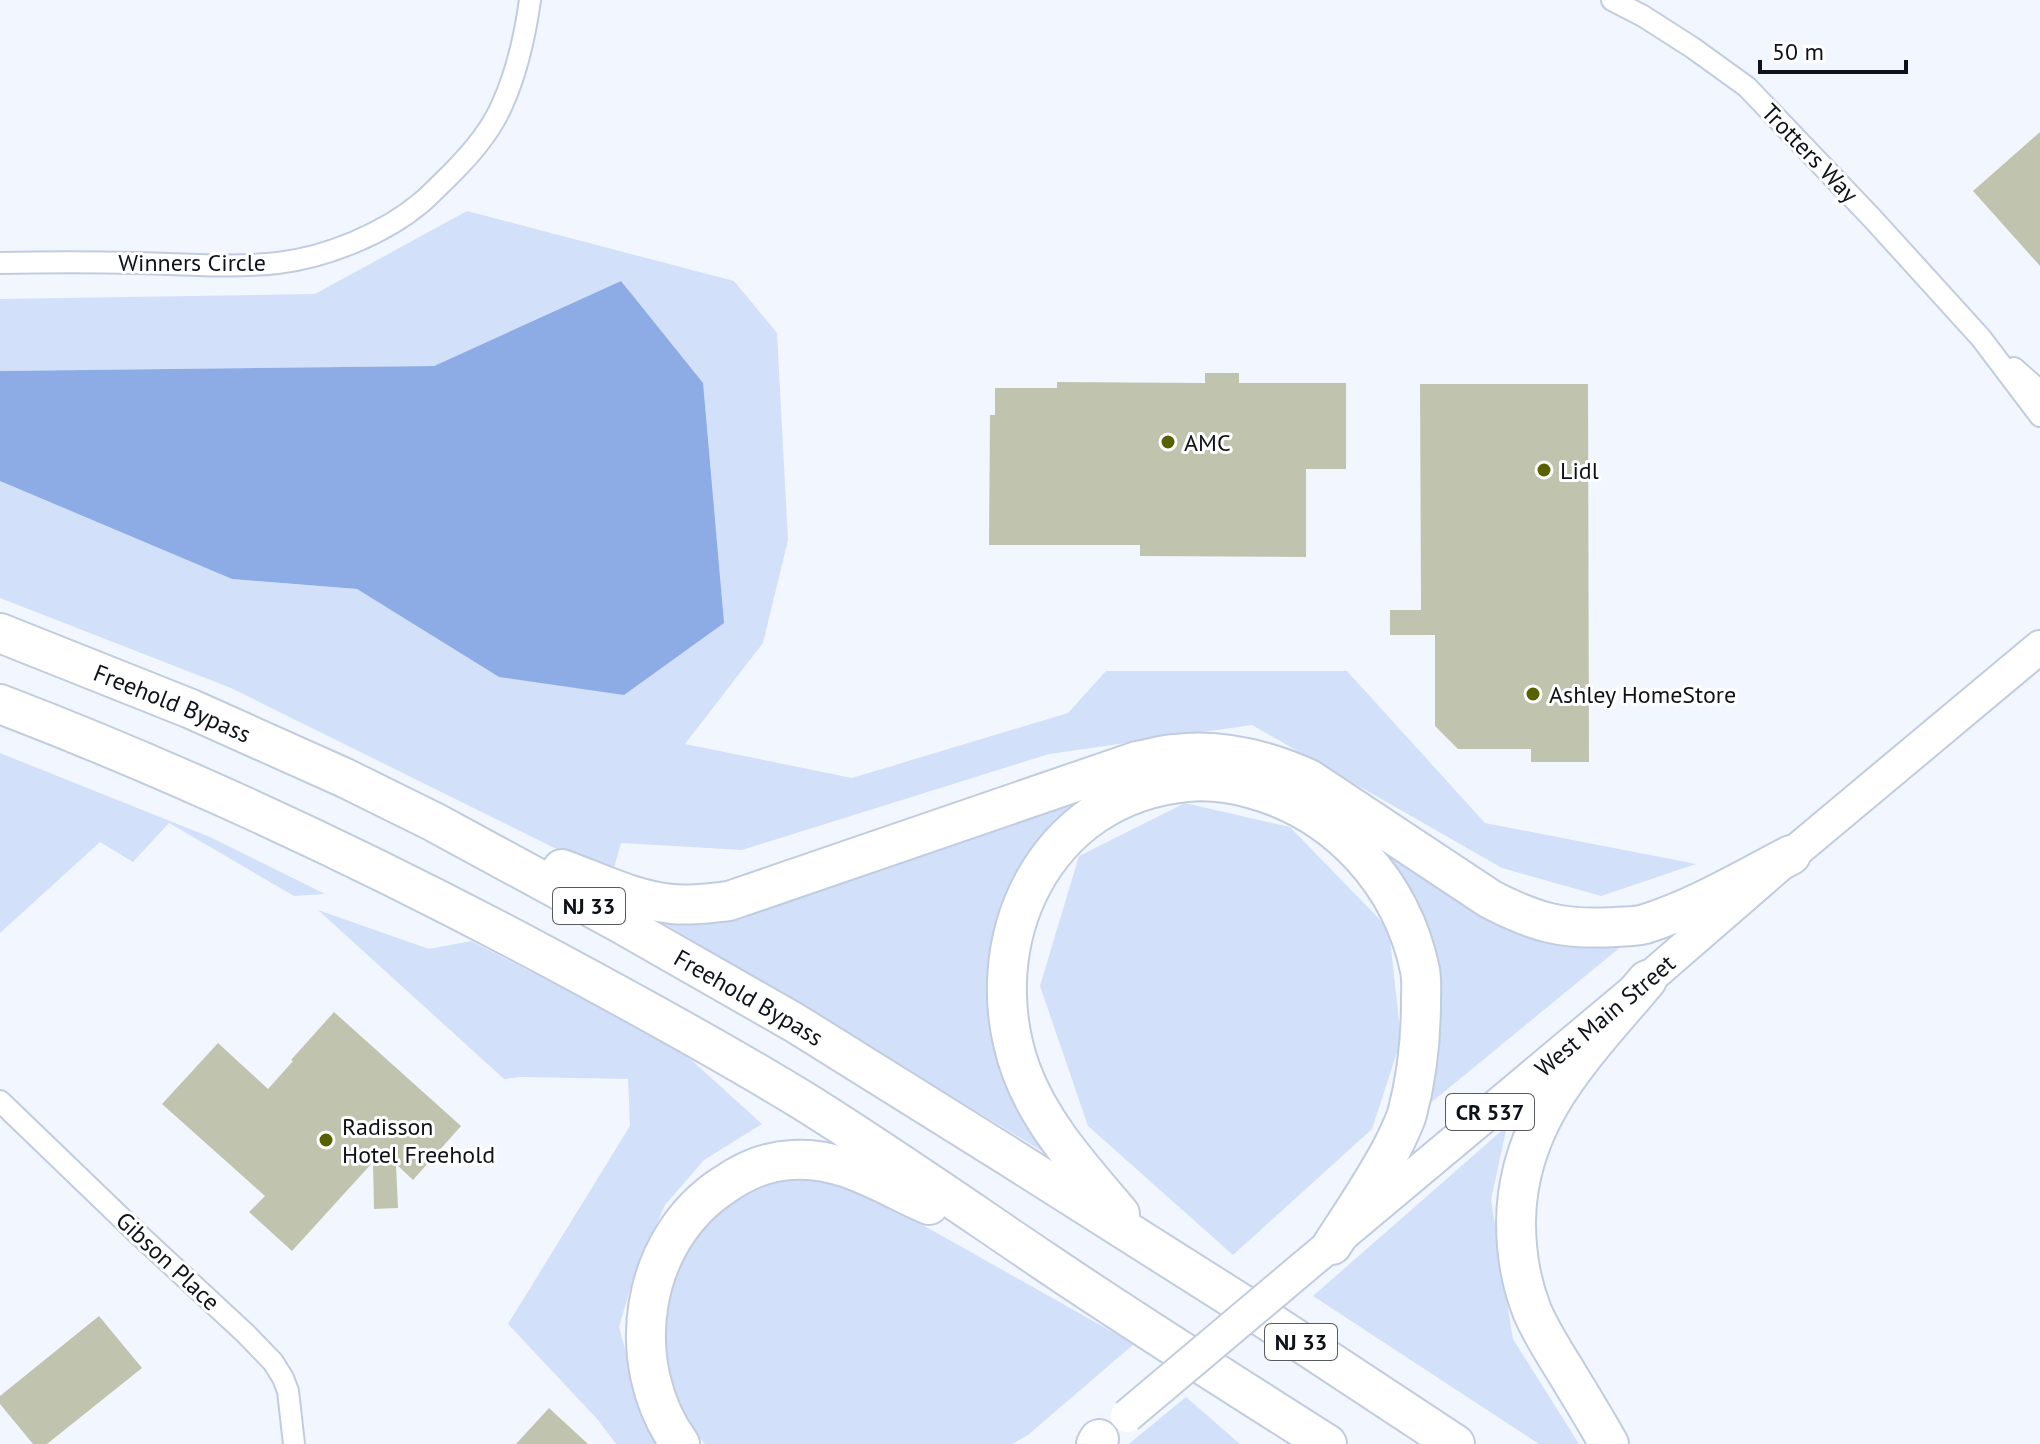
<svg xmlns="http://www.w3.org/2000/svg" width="2040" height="1444" font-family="'PT Sans',sans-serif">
  <rect width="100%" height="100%" fill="#f2f7ff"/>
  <g fill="#d2e0f9">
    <polygon points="467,211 734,281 777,333 788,540 763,643 685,744 852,778 1068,713 1106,671 1347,671 1485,823 1696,864 1601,896 1502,868 1252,725 1049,754 742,850 621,843 612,875 609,875 231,688 0,598 0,481 232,579 357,589 499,677 621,281 434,366 0,371 0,299 315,294"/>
    <polygon points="0,753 210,837 325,894 294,896 169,823 133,862 100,842 0,933"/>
    <polygon points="1134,775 1073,810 992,983 1057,1160 637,907"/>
    <polygon points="1185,803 1290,827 1389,929 1401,1040 1372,1129 1233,1255 1088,1126 1040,986 1079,856"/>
    <polygon points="1353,823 1435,873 1634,936 1411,1119 1438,1021"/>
    <polygon points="318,910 429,949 471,941 676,1046 762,1124 704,1160 665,1205 633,1279 619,1327 640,1404 664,1444 616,1444 598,1420 508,1324 630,1126 628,1079 521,1077 504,1079"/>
    <polygon points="1507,1126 1491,1200 1513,1339 1579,1444 1539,1444 1313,1296"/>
    <polygon points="775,1172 857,1188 1134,1344 1028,1435 1012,1444 705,1444 680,1418 656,1344 674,1253 734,1189"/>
    <polygon points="1186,1397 1240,1444 1129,1444 1130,1443"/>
  </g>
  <polygon fill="#8dace6" points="621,281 703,383 724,623 624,695 499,677 357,589 232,579 0,481 0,371 434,366"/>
  <g fill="#c0c4af">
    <polygon points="2040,132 2040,266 1973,191"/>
    <polygon points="1205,373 1239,373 1239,383 1346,383 1346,469 1306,469 1306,557 1140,556 1140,545 989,545 990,415 995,415 995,388 1057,388 1057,382 1205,383"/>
    <polygon points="1420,384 1588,384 1589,762 1531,762 1531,749 1458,749 1435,726 1435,635 1390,635 1390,610 1421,610"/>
    <polygon points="334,1012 461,1126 413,1180 396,1164 398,1208 374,1209 373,1162 292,1251 249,1212 265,1196 162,1104 218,1043 268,1089 293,1061 291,1060"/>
    <polygon points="99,1316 142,1368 47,1444 33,1444 0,1404 0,1396"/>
    <polygon points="549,1408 588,1444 516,1444"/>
  </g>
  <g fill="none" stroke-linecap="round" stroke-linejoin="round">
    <g stroke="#c1ccdf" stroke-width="24">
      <g id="street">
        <polyline points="1612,0 1643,16 1693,48 1747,87 1872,218 1981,338 2040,416"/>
        <path d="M0 263C46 262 93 262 139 263 186 264 232 268 278 263 327 257 384 234 422 202 432 193 442 183 452 173 472 153 491 131 502 105 517 72 525 36 530 0"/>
        <polyline points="2014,368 2040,391"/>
        <polyline points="0,1101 136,1232 246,1334 273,1362 283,1378 288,1391 294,1444"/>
      </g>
    </g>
    <g stroke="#c1ccdf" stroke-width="36">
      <g id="primary">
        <path id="s1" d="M1304 1267 1647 980 1791 855 2040 647"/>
      </g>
    </g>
    <g stroke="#c1ccdf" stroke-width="42">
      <g id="highway">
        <path id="s2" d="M0 633 191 709 345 778 434 822 620 923 795 1023 1016 1161 1267 1320 1455 1444"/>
        <path d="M0 704C183 774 362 858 535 950 625 998 715 1047 802 1100 884 1151 964 1207 1044 1261 1137 1324 1233 1384 1327 1444"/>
        <path d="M562 869C598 882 633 900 672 904 691 906 710 903 729 901L1137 761C1149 759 1162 755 1174 754 1221 748 1267 760 1309 779L1490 899C1536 923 1563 930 1615 927 1625 926 1636 927 1645 924 1696 908 1744 879 1791 855"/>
        <path d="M1120 1214C1083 1170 1041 1125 1021 1070 975 942 1044 795 1187 782 1209 780 1232 783 1253 789 1339 813 1402 884 1420 970 1422 980 1421 991 1421 1001 1421 1039 1417 1077 1407 1114 1404 1124 1399 1133 1395 1142 1377 1178 1354 1211 1332 1245"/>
        <path d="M680 1444C622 1364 639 1240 724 1185 744 1171 767 1161 792 1160 842 1156 885 1186 929 1205"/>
        <polyline points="1096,1444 1099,1439"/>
        <path d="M1609 1444C1595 1419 1580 1395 1565 1370 1553 1351 1541 1332 1532 1311 1521 1283 1516 1252 1516 1222 1517 1118 1585 1054 1647 980"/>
      </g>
    </g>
    <use href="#street" stroke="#fff" stroke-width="20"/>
    <use href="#primary" stroke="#fff" stroke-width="32"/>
    <use href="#highway" stroke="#fff" stroke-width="38"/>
    <g stroke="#c1ccdf" stroke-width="36" stroke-linecap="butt">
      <polyline id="primary-bridge" points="1127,1416 1304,1267"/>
    </g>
    <use href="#primary-bridge" stroke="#fff" stroke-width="32"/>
  </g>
  <g fill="#586100" stroke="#fff" stroke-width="3">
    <circle cx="1168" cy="442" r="8"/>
    <circle cx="1544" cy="470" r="8"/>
    <circle cx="1533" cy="694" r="8"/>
    <circle cx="326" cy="1140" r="8"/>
  </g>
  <g text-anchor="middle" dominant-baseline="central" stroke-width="6" stroke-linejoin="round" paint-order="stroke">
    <g fill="#fff" stroke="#575a5e" stroke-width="2">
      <rect x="553" y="888" width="72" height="36" rx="6"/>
      <rect x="1446" y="1094" width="88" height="36" rx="6"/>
      <rect x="1265" y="1324" width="72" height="36" rx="6"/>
    </g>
    <g font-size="22" font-weight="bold" fill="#0f1319">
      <text x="589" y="906">NJ 33</text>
      <text x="1490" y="1112">CR 537</text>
      <text x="1301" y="1342">NJ 33</text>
    </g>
    <g font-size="24" fill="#0f1319" stroke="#fff">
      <text transform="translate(1810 153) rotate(46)">Trotters Way</text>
      <text x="192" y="262">Winners Circle</text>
      <text stroke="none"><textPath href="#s2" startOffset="186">Freehold Bypass</textPath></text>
      <text stroke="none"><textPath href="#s2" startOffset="834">Freehold Bypass</textPath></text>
      <text stroke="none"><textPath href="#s1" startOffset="392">West Main Street</textPath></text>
      <text transform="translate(168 1261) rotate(43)">Gibson Place</text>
    </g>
    <g font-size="24" fill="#0f1319" stroke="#fff" text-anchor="start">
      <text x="1184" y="442">AMC</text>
      <text x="1560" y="470">Lidl</text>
      <text x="1549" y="694">Ashley HomeStore</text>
      <text x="342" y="1126">Radisson<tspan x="342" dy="28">Hotel Freehold</tspan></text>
    </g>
  </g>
  <path d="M1760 60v12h146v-12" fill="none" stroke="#0f1319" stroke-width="4"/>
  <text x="1772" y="60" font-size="24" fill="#0f1319" stroke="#ffffff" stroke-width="6" paint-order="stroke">50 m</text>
</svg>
